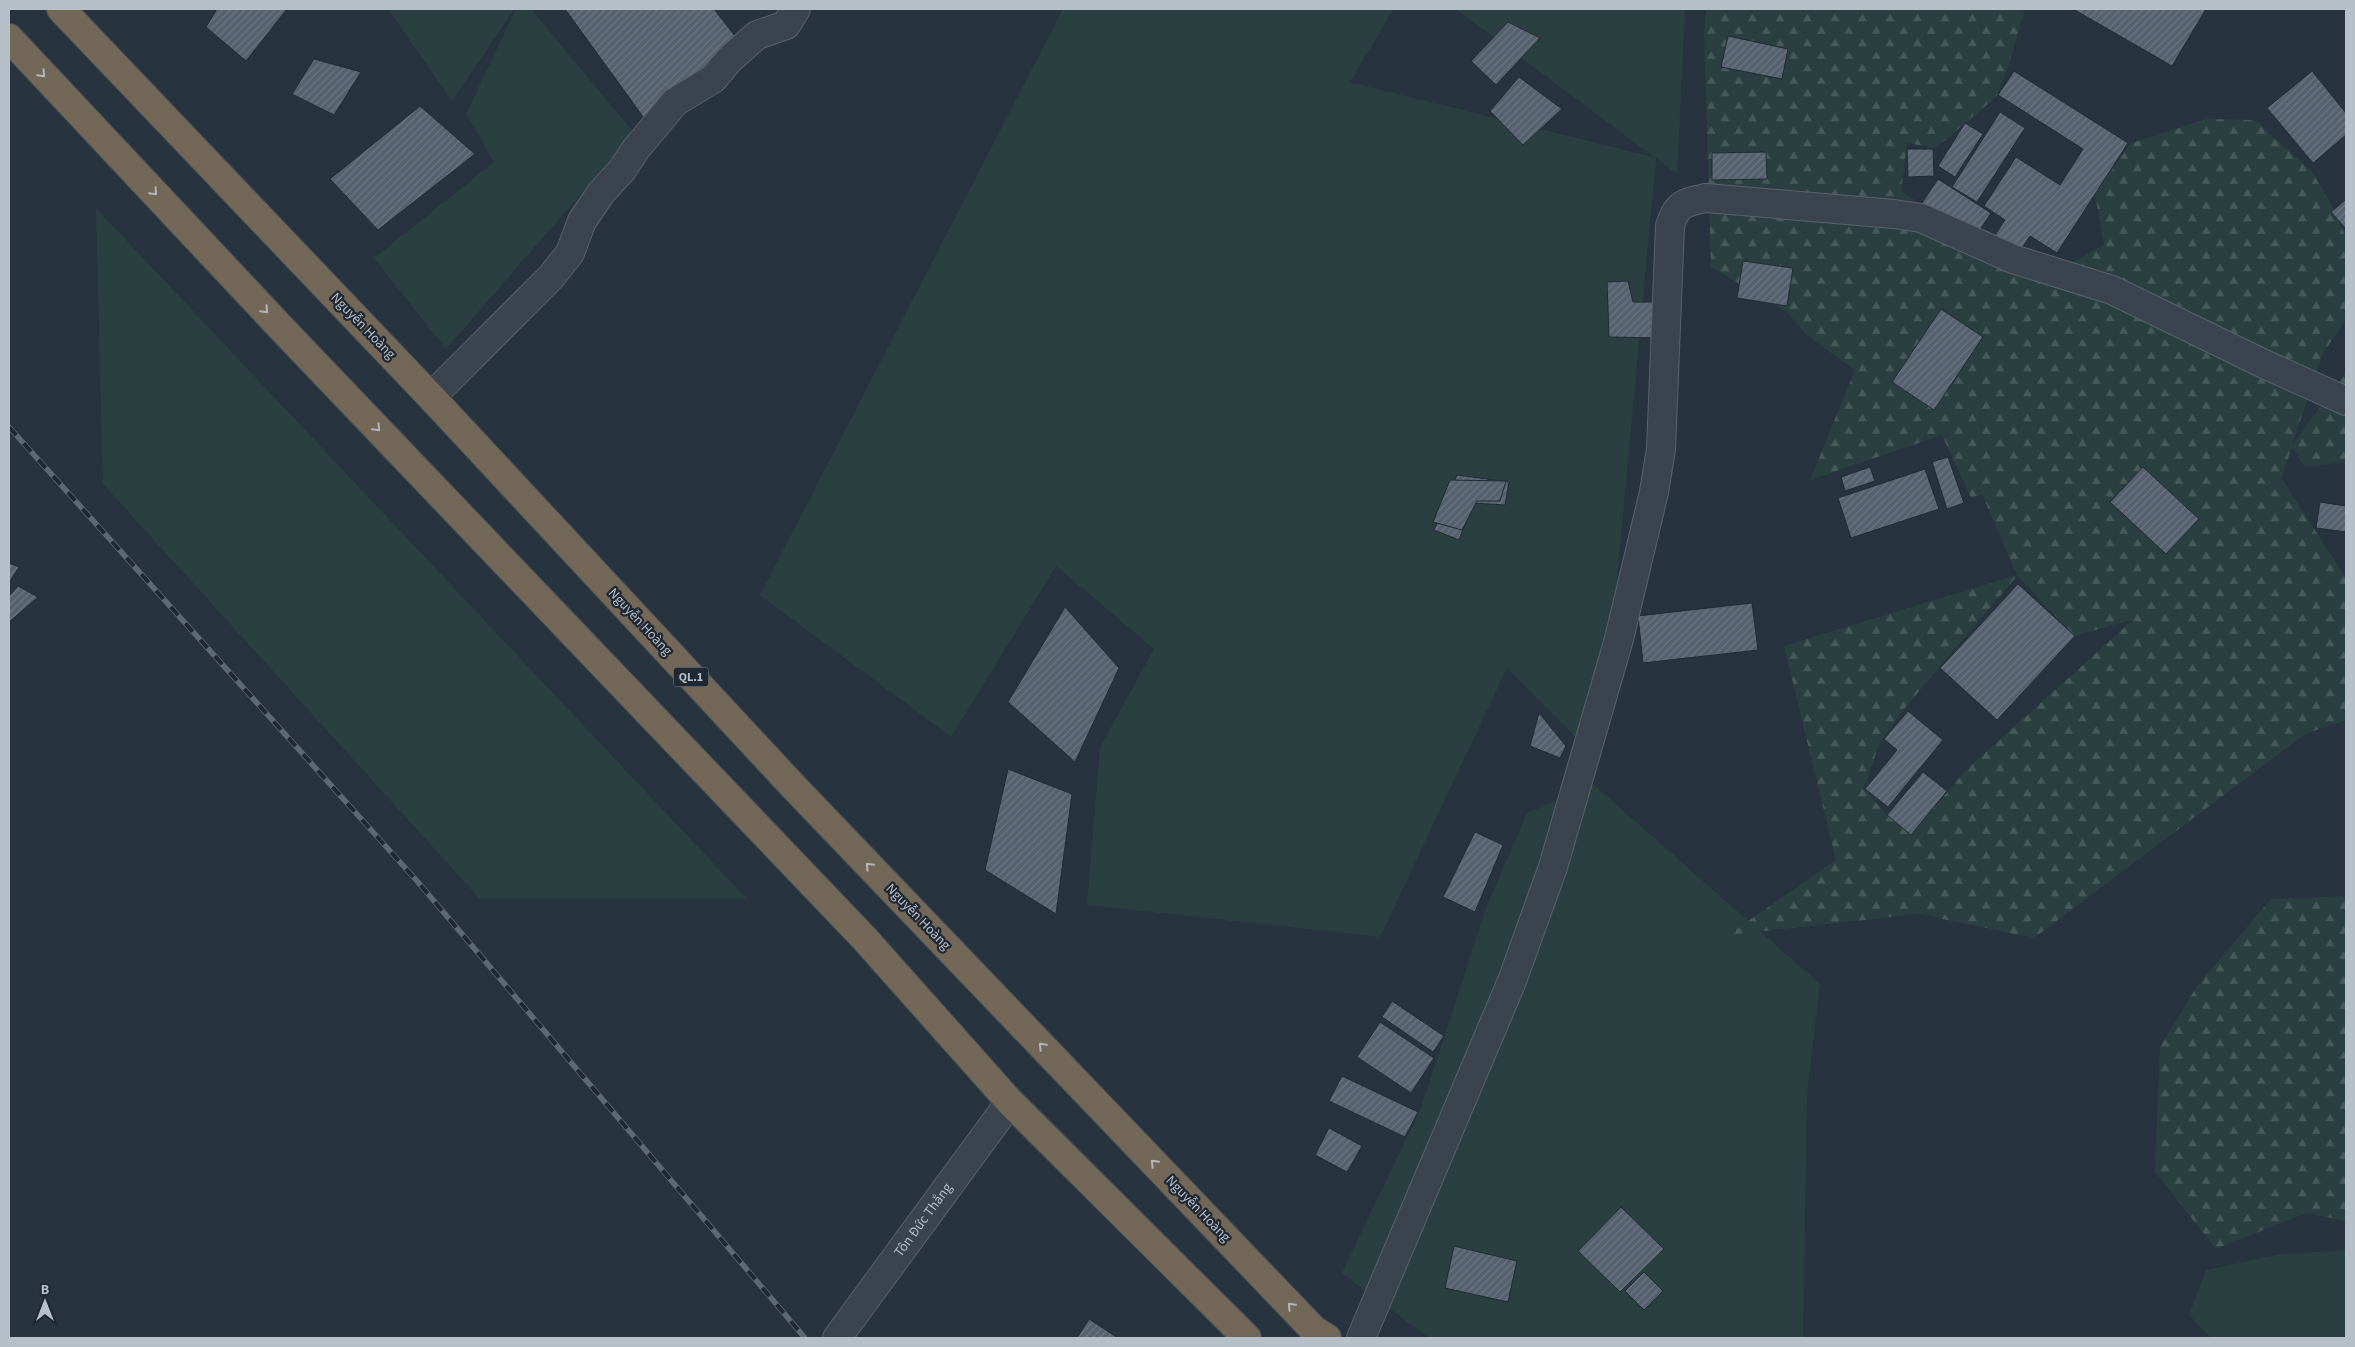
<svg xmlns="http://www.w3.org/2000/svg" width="2355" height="1347" font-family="'Source Sans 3',sans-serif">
  <defs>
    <pattern id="forest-firs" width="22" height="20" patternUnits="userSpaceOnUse" patternTransform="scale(1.25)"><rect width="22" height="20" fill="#2a4040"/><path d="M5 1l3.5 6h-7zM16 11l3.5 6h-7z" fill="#475a5a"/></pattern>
    <pattern id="building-hatch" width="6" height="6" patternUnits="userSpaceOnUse" patternTransform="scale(1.25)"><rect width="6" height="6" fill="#55616e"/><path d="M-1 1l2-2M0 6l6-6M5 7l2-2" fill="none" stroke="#6b7681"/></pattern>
  </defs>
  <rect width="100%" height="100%" fill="#27333e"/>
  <g fill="#2a4040">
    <polygon points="388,9 514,9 452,101"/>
    <polygon points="516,9 531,9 634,133 446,349 374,258 494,162 466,114"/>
    <polygon points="1063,9 1394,9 1350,82 1654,157 1456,9 1685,9 1677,174 1656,158 1600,762 1507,668 1380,937 1087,905 1100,747 1154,649 1056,566 951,737 760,595"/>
    <polygon points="96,208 747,899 480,899 103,484"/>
    <polygon points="1594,785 1820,984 1807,1095 1803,1338 1429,1338 1342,1273 1421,1108 1486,908 1527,813"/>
    <polygon points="2346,1250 2346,1338 2211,1338 2189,1315 2206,1270 2280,1254"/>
  </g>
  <g fill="url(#forest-firs)" fill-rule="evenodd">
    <path d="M1706 9H2025L2008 67 1996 97 1936 148 1907 143 1901 191 2038 282 2104 245 2095 194 2131 143 2206 119 2255 120 2312 172 2330 202 2346 237V319L2322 355 2292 445 2346 372V462L2305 467 2292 447 2281 478 2346 578V720L2305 734 2034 938 1918 914 1728 935 1836 860 1784 646 2017 575 1982 494 1971 498 1942 435 1810 480 1855 370 1806 335 1788 313 1711 267 1704 33ZM1941 309 1983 337 1934 410 1893 382ZM2143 467 2199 519 2166 554 2110 502ZM2017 576 2075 636 2134 619 1966 770 1911 835 1887 815 1864 789 1879 744 1904 709Z"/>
    <polygon points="2346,896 2346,1221 2306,1213 2216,1249 2155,1172 2160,1047 2197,986 2271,899"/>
  </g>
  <g fill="url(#building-hatch)" stroke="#222b35">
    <polygon points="217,9 287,9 246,61 206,27"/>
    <polygon points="565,9 714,9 738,40 649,125"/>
    <polygon points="2073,9 2206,9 2172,66"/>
    <polygon points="1508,22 1540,38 1496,85 1471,61"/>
    <polygon points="1728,36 1788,49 1782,79 1721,67"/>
    <polygon points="314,59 361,72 334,115 292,94"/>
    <polygon points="2014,71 2128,143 2057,253 2030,236 2016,257 1991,241 2005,220 1984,206 2016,157 2060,185 2083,149 1998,95"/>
    <polygon points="2312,71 2346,113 2346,135 2313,163 2267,108"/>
    <polygon points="1519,77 1562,109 1523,145 1490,111"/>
    <polygon points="420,106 475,154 378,230 330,179"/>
    <polygon points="2000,112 2025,128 1977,202 1952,187"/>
    <polygon points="1965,123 1983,134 1955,177 1938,166"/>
    <polygon points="1907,149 1933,149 1934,176 1908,177"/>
    <polygon points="1766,152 1767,179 1712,180 1712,153"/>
    <polygon points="1938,179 1991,213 1975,237 1922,203"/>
    <polygon points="2346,199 2346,229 2331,212"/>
    <polygon points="1743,261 1793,268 1787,306 1737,298"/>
    <polygon points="1628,281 1633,302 1659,302 1662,338 1609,337 1607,282"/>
    <polygon points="1941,309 1983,337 1934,410 1892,382"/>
    <polygon points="1948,457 1964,503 1947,509 1932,462"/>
    <polygon points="1870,467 1875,481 1845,491 1841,477"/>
    <polygon points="2143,467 2199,519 2166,554 2110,502"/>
    <polygon points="1925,469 1939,509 1851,538 1838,498"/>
    <polygon points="1457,475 1509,482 1505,505 1473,503 1459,540 1434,530"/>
    <polygon points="1450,480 1506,481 1500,501 1477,501 1462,530 1433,522"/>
    <polygon points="2320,502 2346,506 2346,532 2316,528"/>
    <polygon points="9,563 19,567 9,583"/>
    <polygon points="2018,584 2075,636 1997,720 1940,668"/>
    <polygon points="18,586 38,597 9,622 9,596"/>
    <polygon points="1752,603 1758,650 1643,663 1638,616"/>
    <polygon points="1065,607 1119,668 1075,762 1008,702"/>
    <polygon points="1908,711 1943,740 1888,807 1865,789 1897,750 1884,739"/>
    <polygon points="1539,713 1566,746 1560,758 1530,746"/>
    <polygon points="1008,769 1072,794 1056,914 985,870"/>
    <polygon points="1923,772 1947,791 1911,835 1887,815"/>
    <polygon points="1475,832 1503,845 1475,912 1443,897"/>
    <polygon points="1392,1001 1444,1036 1433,1052 1382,1017"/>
    <polygon points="1380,1022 1434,1058 1411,1093 1357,1057"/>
    <polygon points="1342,1076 1418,1112 1405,1137 1329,1101"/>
    <polygon points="1329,1128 1362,1146 1347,1172 1315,1155"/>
    <polygon points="1621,1207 1664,1249 1620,1292 1578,1251"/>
    <polygon points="1454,1246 1517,1261 1508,1302 1445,1288"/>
    <polygon points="1644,1272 1663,1291 1644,1310 1625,1291"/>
    <polygon points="1089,1319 1118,1338 1077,1338"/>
  </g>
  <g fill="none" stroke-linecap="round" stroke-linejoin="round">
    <g stroke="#59626c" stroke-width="30">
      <g id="minor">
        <polyline points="431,397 551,277 570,253 582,221 601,193 622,170 636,149 675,102 713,79 729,60 757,35 786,25 796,9"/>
        <path id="s1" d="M837 1338 1010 1102"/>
        <path d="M1361 1338 1512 981 1553 867 1619 639 1654 492 1661 449 1670 226C1677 203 1684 203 1706 198L1894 214 1921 218 2013 259 2112 290 2262 363 2346 401"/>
      </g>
    </g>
    <g stroke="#464f59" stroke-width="30">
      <g id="highway">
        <polyline points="61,9 431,397 792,785 1314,1330 1327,1338"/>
        <polyline points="9,38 285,332 864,938 1010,1102 1247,1338"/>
      </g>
    </g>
    <use href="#minor" stroke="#3b444e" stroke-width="28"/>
    <use href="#highway" stroke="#736758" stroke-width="28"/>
    <g stroke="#5d6975" stroke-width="5.5">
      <polyline id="rail" points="9,427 417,881 805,1338"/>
    </g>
    <use href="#rail" stroke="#202933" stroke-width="4" stroke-dasharray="11" stroke-linecap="butt"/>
  </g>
  <defs><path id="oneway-chevron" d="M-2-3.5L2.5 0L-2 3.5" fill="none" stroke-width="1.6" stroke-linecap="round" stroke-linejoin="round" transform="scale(1.25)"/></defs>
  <g stroke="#b0b6be">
    <use href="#oneway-chevron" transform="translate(42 74) rotate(47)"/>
    <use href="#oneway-chevron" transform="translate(154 192) rotate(47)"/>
    <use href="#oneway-chevron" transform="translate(265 310) rotate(47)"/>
    <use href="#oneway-chevron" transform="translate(377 428) rotate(46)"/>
    <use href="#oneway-chevron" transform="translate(869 866) rotate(-134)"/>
    <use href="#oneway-chevron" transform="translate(1042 1046) rotate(-134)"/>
    <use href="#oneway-chevron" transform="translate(1154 1163) rotate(-134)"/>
    <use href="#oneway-chevron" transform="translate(1291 1306) rotate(-134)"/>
  </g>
  <g text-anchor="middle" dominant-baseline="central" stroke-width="4.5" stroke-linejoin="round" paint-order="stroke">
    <rect fill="#202933" stroke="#8a929c" stroke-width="1" x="673.5" y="667.5" width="35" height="19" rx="4"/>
    <g font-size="12" font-weight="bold" fill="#b7bfc9">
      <text x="691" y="677">QL.1</text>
    </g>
    <g font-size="14" fill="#b7bfc9" stroke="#202933">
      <text transform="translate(363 326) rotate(46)">Nguyễn Hoàng</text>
      <text transform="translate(640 622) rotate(47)">Nguyễn Hoàng</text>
      <text transform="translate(918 917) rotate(46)">Nguyễn Hoàng</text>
      <text transform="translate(1198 1209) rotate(46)">Nguyễn Hoàng</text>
      <text stroke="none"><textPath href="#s1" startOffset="146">Tôn Đức Thắng</textPath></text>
    </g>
  </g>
  <rect width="2355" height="1347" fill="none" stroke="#b7bfc9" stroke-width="20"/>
  <g transform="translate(45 1302)" stroke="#202933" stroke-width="4" paint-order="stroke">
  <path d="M0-4L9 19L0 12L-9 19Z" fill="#b7bfc9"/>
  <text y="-8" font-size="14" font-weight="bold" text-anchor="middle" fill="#b7bfc9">B</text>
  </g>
</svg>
